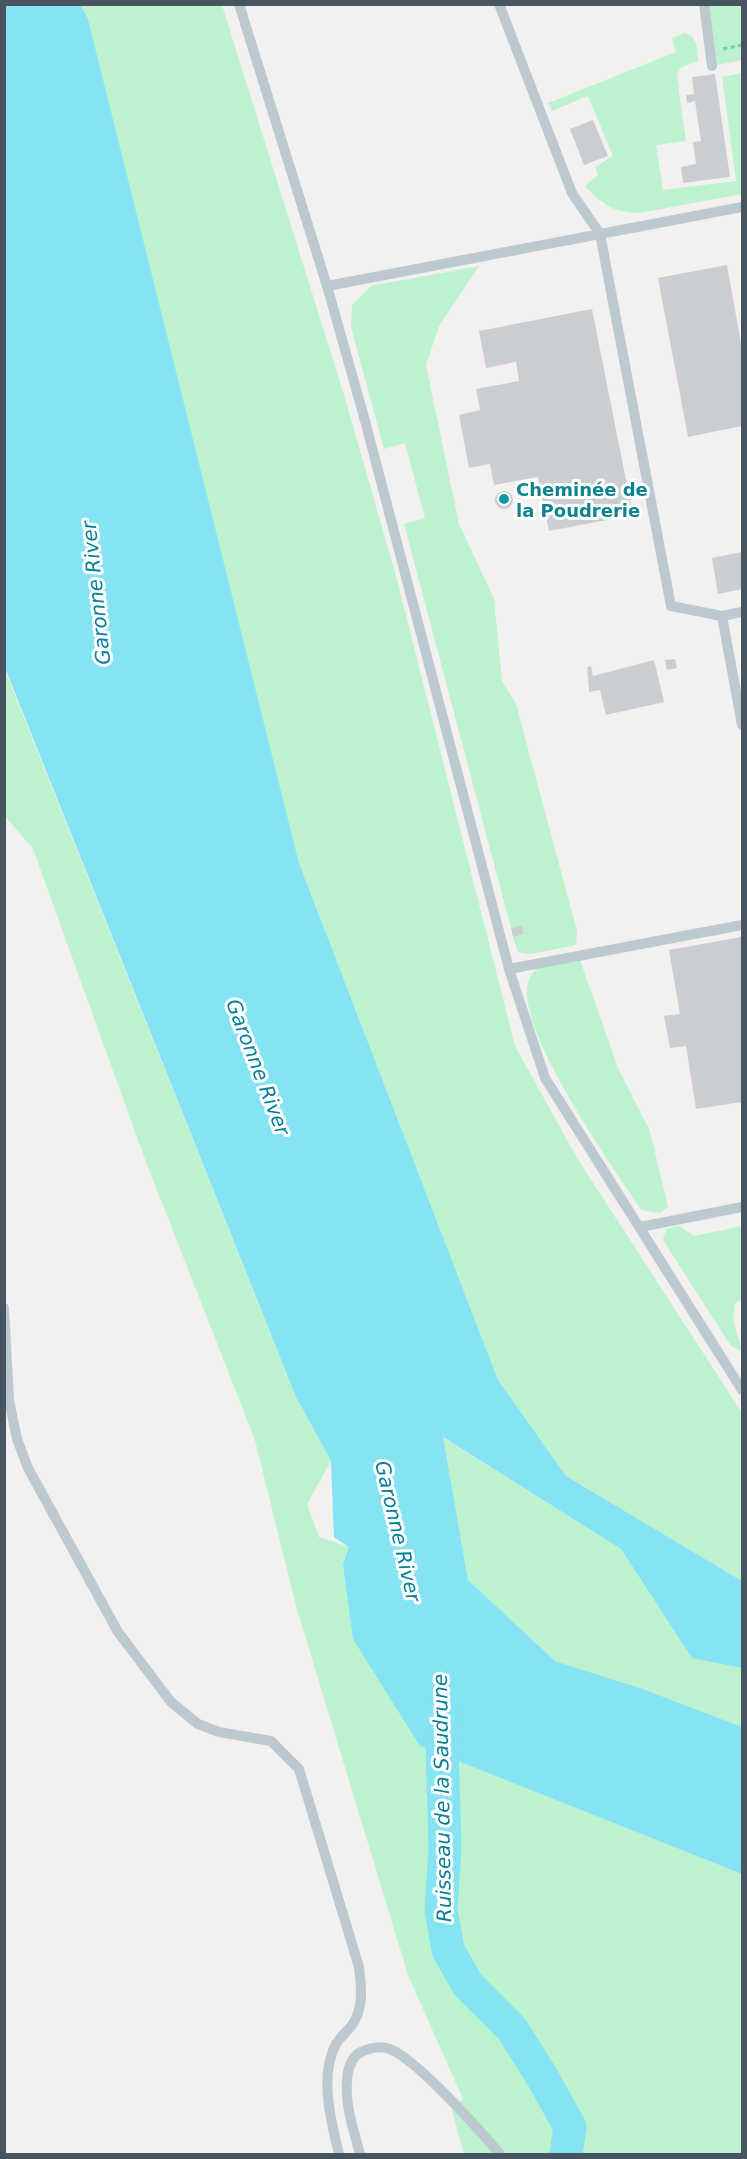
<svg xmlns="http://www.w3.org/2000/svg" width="747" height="2159" font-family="'DejaVu Sans',sans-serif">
  <rect width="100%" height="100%" fill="#f3f0f0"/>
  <g fill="#bcf3ce">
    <polygon points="81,5 222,5 344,395 397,580 515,1046 577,1158 742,1413 742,1581 566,1476 498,1380 299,863 88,19"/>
    <polygon points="704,5 742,5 742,60 712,66"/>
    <path d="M685 33 692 36 697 46 698 61 680 68 677 76 686 141 656 145 663 190 736 181 722 77 742 73V194L645 212C618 215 603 206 585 186L598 175 595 167 613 156 588 96 552 111 548 103 676 52 672 38Z"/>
    <polygon points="479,266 439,326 426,365 459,524 494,599 502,681 516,704 577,931 576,945 531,954 518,952 513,937 524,934 522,925 511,928 404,524 425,518 405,443 384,449 351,327 352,305 371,286"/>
    <polygon points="4,668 296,1397 331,1461 307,1504 319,1537 349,1547 420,1746 742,1874 742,2154 464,2154 452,2111 463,2099 408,1975 296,1606 255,1440 146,1162 33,849 5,816"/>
    <path d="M580 960 618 1068 650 1131 668 1207 660 1213 641 1210C616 1170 507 1020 530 977 538 961 565 962 580 960Z"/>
    <polygon points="679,1226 694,1236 742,1226 742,1300 735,1303 733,1320 742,1351 731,1346 663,1240 666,1229"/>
    <polygon points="442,1437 621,1549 692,1657 742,1668 742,1727 643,1689 555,1661 468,1580"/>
  </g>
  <polygon fill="#85e3f4" points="5,4 81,5 88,19 299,863 498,1380 566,1476 742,1581 742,1668 692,1658 621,1549 443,1437 468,1580 555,1661 643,1689 742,1727 742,1874 420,1746 353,1639 343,1564 349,1547 334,1537 331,1461 296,1397 5,668"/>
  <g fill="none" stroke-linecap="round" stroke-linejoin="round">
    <polyline stroke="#85e3f4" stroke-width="33" points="441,1711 445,1848 441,1909 448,1950 468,1985 512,2029 541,2075 570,2127 566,2154"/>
  </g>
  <g fill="#caced3">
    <polygon points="715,74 730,177 683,183 681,167 696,164 693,142 701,141 695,101 687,103 686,95 694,94 692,77"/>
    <polygon points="593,120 608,156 584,165 570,129"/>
    <polygon points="727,265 742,349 742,426 688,437 658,278"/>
    <polygon points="592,309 633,515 549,531 538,477 494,485 490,464 469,468 459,415 480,410 476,389 519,381 516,362 486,368 479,331"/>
    <circle cx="504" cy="500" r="9"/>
    <polygon points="742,552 742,589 718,594 712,558"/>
    <polygon points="675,659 677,668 667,670 665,660"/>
    <polygon points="654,660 664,702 606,715 600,690 589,692 587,667 591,666 593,676"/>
    <polygon points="522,925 524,934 513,937 511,928"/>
    <polygon points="741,937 742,1102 696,1109 686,1046 670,1048 664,1016 680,1014 669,950"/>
  </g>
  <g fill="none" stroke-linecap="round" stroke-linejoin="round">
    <polyline stroke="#70d59e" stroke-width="3" stroke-dasharray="4.5 3" stroke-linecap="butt" points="723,49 742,45"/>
    <g stroke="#bdc9d1" stroke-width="10">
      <polyline points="239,4 327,286 364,417 509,969 545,1078 742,1390"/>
      <polyline points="499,4 572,193 600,234 671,606 722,616"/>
      <polyline points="704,4 712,66"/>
      <polyline points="327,286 742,207"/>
      <polyline points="742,612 722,616 742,725"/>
      <polyline points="509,969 742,925"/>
      <polyline points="640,1227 742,1207"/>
      <path d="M4 1308 9 1400 17 1439 28 1468 118 1632 171 1702 198 1724 219 1732 271 1741 299 1769 359 1967C361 1986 364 2005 354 2022 349 2030 341 2036 336 2044 319 2075 331 2122 339 2154"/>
      <path d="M360 2154C355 2135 348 2115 347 2096 346 2082 347 2061 359 2053 367 2049 377 2046 386 2048 411 2052 482 2133 500 2154"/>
    </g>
  </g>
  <circle fill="#0f9aa8" stroke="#fff" stroke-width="2" cx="504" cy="499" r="6"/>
  <g text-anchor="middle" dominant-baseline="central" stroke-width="6" stroke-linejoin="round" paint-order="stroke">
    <g font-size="18" font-weight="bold" fill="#0d838f" stroke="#fff" text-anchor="start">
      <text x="516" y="489">Cheminée de<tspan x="516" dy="21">la Poudrerie</tspan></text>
    </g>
    <g font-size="20" font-style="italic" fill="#038097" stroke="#fff">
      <text transform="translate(96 593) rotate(-96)">Garonne River</text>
      <text transform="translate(258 1067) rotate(69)">Garonne River</text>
      <text transform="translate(398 1531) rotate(77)">Garonne River</text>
      <text transform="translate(442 1798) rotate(-91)">Ruisseau de la Saudrune</text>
    </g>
  </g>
  <rect width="747" height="2159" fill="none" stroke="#465560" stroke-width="12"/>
</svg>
